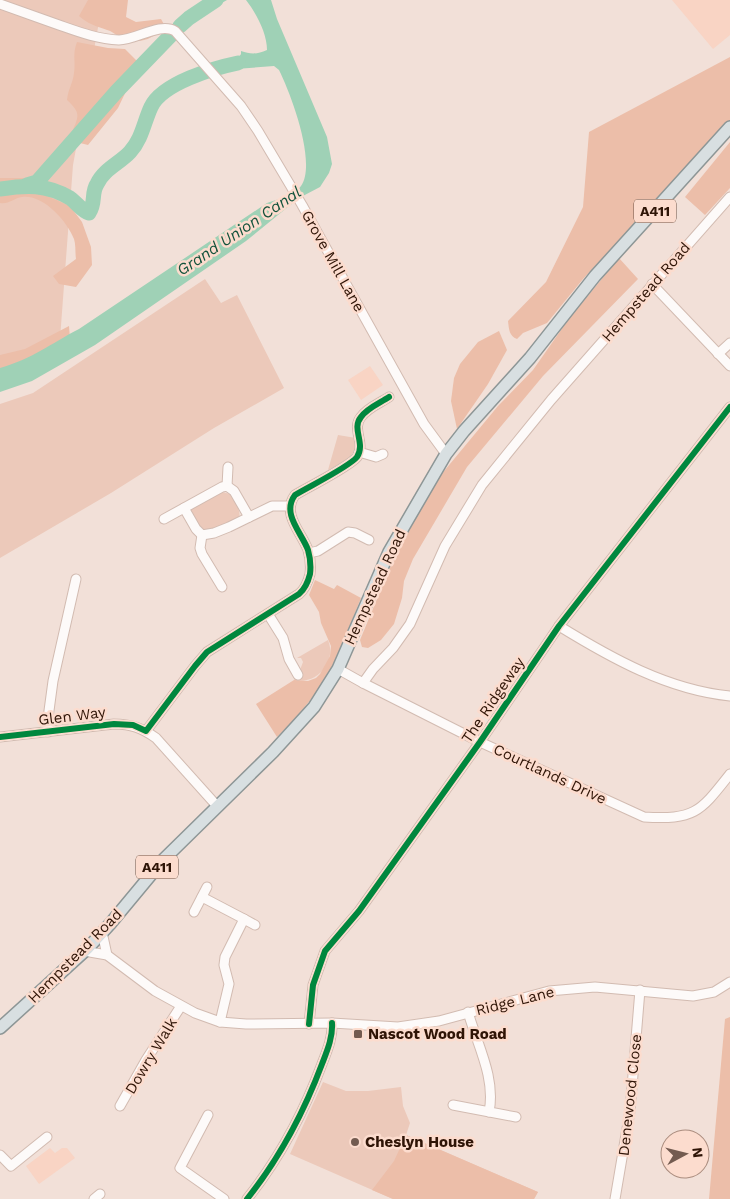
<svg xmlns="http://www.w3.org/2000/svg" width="730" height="1199" font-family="'Work Sans',sans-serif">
  <rect width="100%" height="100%" fill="#f2e0d8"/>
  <g fill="#f9d4c4">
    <polygon points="672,0 730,0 730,35 713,49"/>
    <polygon points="370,366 383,385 361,400 348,380"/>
    <polygon points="50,1148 55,1153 62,1148 67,1148 75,1158 39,1184 26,1166"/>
  </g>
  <g fill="#ecc9ba">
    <polygon points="0,0 103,0 73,165 60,339 0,368"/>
    <polygon points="205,279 221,303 237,295 284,388 214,428 111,493 0,558 0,404 33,393"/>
    <path d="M338 435 356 438C356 459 344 461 328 470Z"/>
    <path d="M222 492 230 494C234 502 243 511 238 520L208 531 201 530 191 511 192 508Z"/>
    <path d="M328 640C337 662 317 685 294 680L301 674 300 670 303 662 301 658H297Z"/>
    <polygon points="323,1082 346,1091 368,1091 401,1087 403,1106 410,1123 406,1135 538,1192 534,1199 393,1199 290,1154"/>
  </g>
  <g fill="#ecbea9">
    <path d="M88 0H128L126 17 136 22 161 19 166 28C150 39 140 46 120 37 116 35 112 31 107 30 96 26 88 24 79 16Z"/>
    <path d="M77 42 108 48 125 49 137 61 125 74 128 87 118 108 88 145 80 143 72 132C79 116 81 113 67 100 68 89 73 83 74 73 76 61 72 55 77 42Z"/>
    <path d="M730 57V120L583 279 547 323 523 333 517 339C509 336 509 329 508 321L546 282 583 207 589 132Z"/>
    <polygon points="730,142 730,188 705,215 685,197"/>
    <path d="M0 178H23L38 192 70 206 82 222 91 247 92 265 76 287 59 284 53 276 76 259C75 253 76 245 74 239 67 221 43 194 22 197 14 198 8 205 0 203Z"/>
    <polygon points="619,258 638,279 543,376 467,467 413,559 404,581 402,598 394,624 381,640 368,648 362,647 360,640 391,565 420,507 440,476 498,406 533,370 568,320"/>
    <polygon points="69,326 70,339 22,364 0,369 0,355 25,349"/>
    <polygon points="499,331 507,350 488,384 457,429 451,401 454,378 460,364 478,342"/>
    <path d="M315 580 334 589 337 585 361 598C350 624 341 652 326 677 313 699 295 719 277 737L256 704 294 680 308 681 316 678 320 674 330 656 331 646 321 623 319 612 309 595Z"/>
    <polygon points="730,1017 730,1199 709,1199 725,1019"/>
    <polygon points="406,1135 538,1192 534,1199 393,1199 372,1190 394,1161"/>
  </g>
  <g fill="#9fd1b6">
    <polygon points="207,0 227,0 192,20 189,18 188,15"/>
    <path d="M246 0H271L277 19 327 137 332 164 329 173 320 187 299 198 246 241 95 345 32 381 0 392V368C32 359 50 344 79 329L267 203C278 199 294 196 301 186 317 163 291 94 279 70L274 66 222 70 218 62 239 57 241 54V51C250 54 256 55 267 50 267 33 256 13 246 0Z"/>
  </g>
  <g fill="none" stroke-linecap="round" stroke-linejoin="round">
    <g stroke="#9fd1b6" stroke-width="15">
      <polyline points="180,26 189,18 216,0"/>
      <polyline points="27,185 37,182 44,174 117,91 172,34"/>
      <path d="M0 189C27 185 46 184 70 198 77 203 82 211 89 213 96 203 91 193 97 184 104 169 120 163 130 152 142 139 144 122 151 107 162 83 214 68 238 63"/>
    </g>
    <g stroke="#d2bbb1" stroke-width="11">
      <g id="minor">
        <path d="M0 4C20 11 39 18 59 25 79 32 97 39 119 40 136 40 160 22 175 31L241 106 258 131 302 205 424 424 446 454"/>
        <polyline points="652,284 730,366"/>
        <polyline points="718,354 730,343"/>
        <polyline points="359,452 376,457 383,454"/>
        <polyline points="227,486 228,467"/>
        <polyline points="184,508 196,529 202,535 214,533 229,527 272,506 290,506"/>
        <polyline points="164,519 222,487 227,486 234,491 249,517"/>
        <polyline points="202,535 200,548 202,554 222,587"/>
        <polyline points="309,553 318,551 348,532 355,533 369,540"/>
        <polyline points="268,614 283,638 289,659 298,675"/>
        <path d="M559 626C611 658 668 690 730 696"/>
        <path d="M338 669 363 683 480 742 644 817C695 820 700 812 730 774"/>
        <polyline points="363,683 373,669 393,648 410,624 445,546 482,485 551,400 730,197"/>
        <path d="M146 731 195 666 207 652 299 594C305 589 308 582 310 574 311 566 310 557 308 550 302 533 281 514 295 495 308 487 349 467 357 457 366 443 351 429 361 417 367 408 380 403 389 397"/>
        <polyline points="48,732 48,718 53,681 76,579"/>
        <path d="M0 737 114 724C131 724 142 728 156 738L217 806"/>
        <polyline points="202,897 244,919 225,957 224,965 229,984 220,1022"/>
        <polyline points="194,912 207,887"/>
        <polyline points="244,919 255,925"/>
        <polyline points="102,932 107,955"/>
        <polyline points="84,951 107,955 155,991 195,1013 220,1022 246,1024 332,1023 398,1027 439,1021 549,991 595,987 693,996 714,992 730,982"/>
        <path d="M468 1012C477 1044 496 1078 489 1112"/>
        <polyline points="309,1024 313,985 325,951 359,911 480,742 559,626 730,407"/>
        <polyline points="453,1105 516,1117"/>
        <polyline points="120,1106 146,1060 181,1006"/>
        <polyline points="208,1115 180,1168 224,1199"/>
        <polyline points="0,1155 11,1166 47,1137"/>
        <polyline points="94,1199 100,1194"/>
        <path d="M247 1199C279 1159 304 1112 322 1064 327 1051 333 1037 332 1023"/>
        <polyline points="615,1199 630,1111 640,990"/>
      </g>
    </g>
    <g stroke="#8d9696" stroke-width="14">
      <polyline id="major" points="0,1028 87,949 110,924 164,859 273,752 314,707 338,669 389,552 446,454 464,431 530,358 595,276 730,127"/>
    </g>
    <use href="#minor" stroke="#fdfaf9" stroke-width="9"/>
    <use href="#major" stroke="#d8dfe1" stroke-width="11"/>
    <g stroke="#fcdcce" stroke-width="9">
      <g id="cycleway">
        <path d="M0 737 114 724 133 725 146 731 195 666 207 652 299 594C305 589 308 582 310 574 311 566 310 557 308 550 302 533 281 514 295 495 308 487 349 467 357 457 366 443 351 429 361 417 367 408 380 403 389 397"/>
        <polyline points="309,1024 313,985 325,951 359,911 480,742 559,626 730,407"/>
        <path d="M247 1199C279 1159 304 1112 322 1064 327 1051 333 1037 332 1023"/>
      </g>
    </g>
    <use href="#cycleway" stroke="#00873e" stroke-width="6"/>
  </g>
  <g fill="#735b50" stroke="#fcdcce" stroke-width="2">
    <rect x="353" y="1029" width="10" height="10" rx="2.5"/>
    <circle cx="355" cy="1142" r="5"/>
  </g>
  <g text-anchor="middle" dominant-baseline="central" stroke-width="5" stroke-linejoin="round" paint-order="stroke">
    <g fill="#fcdcce" stroke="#6c5042" stroke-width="1">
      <rect x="634" y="199.5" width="42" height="23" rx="4"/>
      <rect x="136" y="855.5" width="42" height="23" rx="4"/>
    </g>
    <g font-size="14" font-weight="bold" fill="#2f1406">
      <text x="655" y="211">A411</text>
      <text x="157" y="867">A411</text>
    </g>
    <g font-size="15" fill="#2f1406" stroke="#fcdcce">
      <text transform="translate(333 261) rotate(61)">Grove Mill Lane</text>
      <text transform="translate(646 292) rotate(-49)">Hempstead Road</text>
      <text transform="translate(375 587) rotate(-65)">Hempstead Road</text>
      <text transform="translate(493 700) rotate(-56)">The Ridgeway</text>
      <text transform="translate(72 716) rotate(-7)">Glen Way</text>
      <text transform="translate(550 774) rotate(25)">Courtlands Drive</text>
      <text transform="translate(75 956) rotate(-45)">Hempstead Road</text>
      <text transform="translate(515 1001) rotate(-14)">Ridge Lane</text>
      <text transform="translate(151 1056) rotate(-59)">Dowry Walk</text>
      <text transform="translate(630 1095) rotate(-84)">Denewood Close</text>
    </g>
    <g font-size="15" font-weight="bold" fill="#2f1406" stroke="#fcdcce" text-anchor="start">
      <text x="368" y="1034">Nascot Wood Road</text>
      <text x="365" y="1142">Cheslyn House</text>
    </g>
    <g font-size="16" font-style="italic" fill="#12523b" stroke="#fcdcce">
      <text transform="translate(239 231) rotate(-34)">Grand Union Canal</text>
    </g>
  </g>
  <g transform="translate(685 1154) rotate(83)"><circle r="24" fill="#fcdcce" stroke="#aa8c7e"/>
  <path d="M0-4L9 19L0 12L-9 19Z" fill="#735b50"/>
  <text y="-8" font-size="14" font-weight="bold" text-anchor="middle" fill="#2f1406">N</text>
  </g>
</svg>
